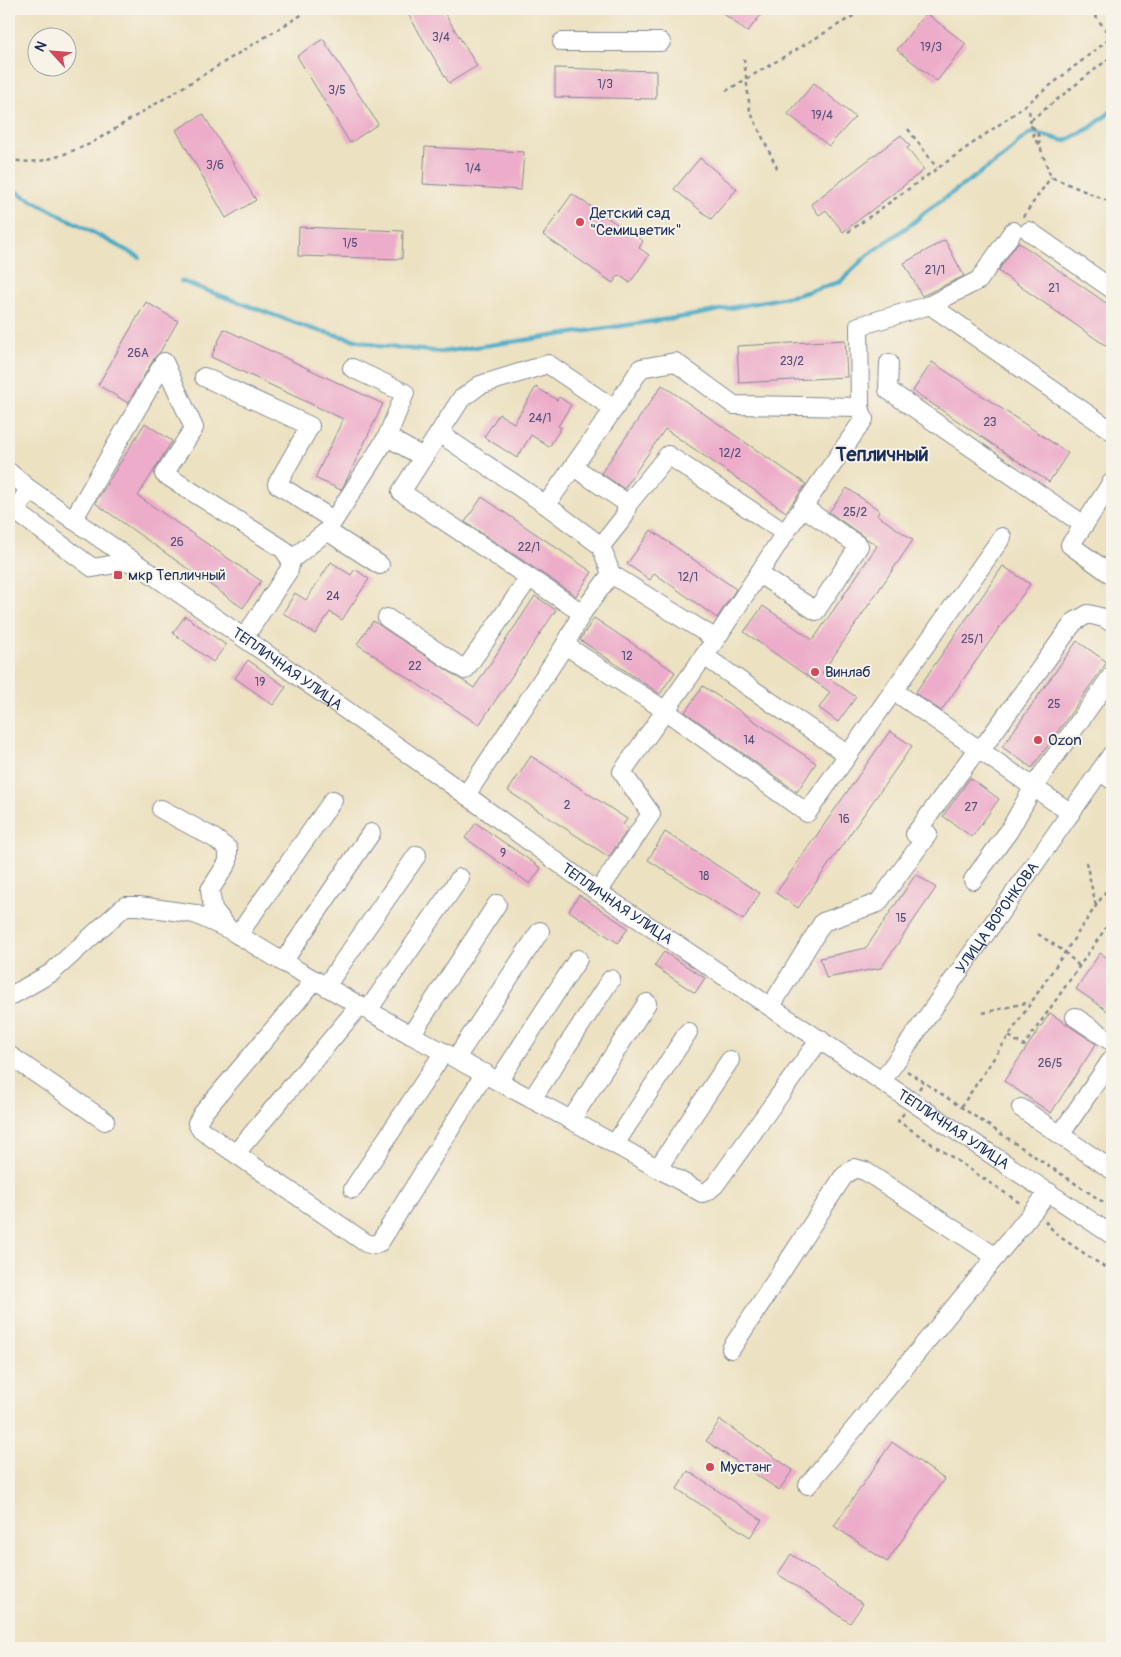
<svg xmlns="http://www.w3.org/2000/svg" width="1121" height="1657" font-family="Pangolin,sans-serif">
  <rect width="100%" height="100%" fill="#f7f3e8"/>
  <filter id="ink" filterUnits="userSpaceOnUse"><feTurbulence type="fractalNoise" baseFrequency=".02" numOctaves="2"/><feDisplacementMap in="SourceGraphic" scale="10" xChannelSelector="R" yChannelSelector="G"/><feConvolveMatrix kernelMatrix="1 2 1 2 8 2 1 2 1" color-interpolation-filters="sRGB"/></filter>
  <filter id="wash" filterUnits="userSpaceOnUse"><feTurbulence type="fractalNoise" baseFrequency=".0096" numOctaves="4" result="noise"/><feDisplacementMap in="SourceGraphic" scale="20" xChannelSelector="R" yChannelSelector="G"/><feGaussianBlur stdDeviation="1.12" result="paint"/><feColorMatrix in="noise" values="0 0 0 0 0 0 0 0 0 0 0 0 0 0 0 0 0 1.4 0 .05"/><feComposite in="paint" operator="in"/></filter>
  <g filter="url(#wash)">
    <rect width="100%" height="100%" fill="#ece1c1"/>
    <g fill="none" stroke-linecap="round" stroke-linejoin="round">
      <g stroke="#45a9c5" stroke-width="4.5">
        <polyline points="1039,134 1065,141 1090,128 1112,111"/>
        <polyline points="9,188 139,257"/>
        <polyline points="181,281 309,328 379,346 442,352 689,316 797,295 840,282 868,255 914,222 925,212 1007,154 1021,140 1031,133 1036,133"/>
      </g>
    </g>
    <g id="blocks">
      <g fill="#edadca">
        <polygon points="405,9 442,9 477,66 449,83"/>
        <polygon points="718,9 766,9 747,32"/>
        <polygon points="926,13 966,44 937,81 897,50"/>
        <polygon points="323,39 378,124 350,143 297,56"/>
        <polygon points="555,68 656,71 656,99 555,97"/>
        <polygon points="814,83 855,117 829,146 788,114"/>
        <polygon points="203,114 256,200 226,218 176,130"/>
        <polygon points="901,135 910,146 907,148 924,170 843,232 826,210 819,215 811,204"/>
        <polygon points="425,147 524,152 521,190 423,184"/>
        <polygon points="700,158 737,189 711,219 674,189"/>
        <polygon points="572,194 643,241 639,248 649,255 630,283 619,275 613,283 543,235"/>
        <polygon points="299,227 403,231 402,259 298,256"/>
        <polygon points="945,240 964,276 922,296 904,263"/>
        <polygon points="1018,242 1112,307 1112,350 998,271"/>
        <polygon points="146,302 178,321 160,352 155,357 128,403 98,385"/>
        <polygon points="224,329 383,404 347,479 341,490 315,478 343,419 211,357"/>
        <polygon points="845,340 847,377 739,383 737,346"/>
        <polygon points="932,362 1068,453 1049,482 913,391"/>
        <polygon points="662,385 806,484 786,512 665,429 624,489 601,473"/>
        <polygon points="536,387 557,400 559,397 571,405 558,426 561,428 549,447 531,435 517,458 484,437 499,414 514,423"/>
        <polygon points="145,423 172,441 138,496 261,581 243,608 95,503"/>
        <polygon points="847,488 880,511 877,515 913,540 822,673 856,697 838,722 819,708 830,692 744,632 763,606 813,640 877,546 829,512"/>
        <polygon points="482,497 592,572 576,596 465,522"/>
        <polygon points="651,530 736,589 717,618 654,573 650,580 627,564"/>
        <polygon points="331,562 351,575 355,569 369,579 342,620 330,612 315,634 283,613 295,593 306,600"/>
        <polygon points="1003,566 1030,584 941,711 915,693"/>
        <polygon points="535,596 556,610 479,725 357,644 373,621 474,688"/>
        <polygon points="185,616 226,645 213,662 173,633"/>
        <polygon points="594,618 675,672 660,694 580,640"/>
        <polygon points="1077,641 1107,662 1032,768 1002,747"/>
        <polygon points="248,660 286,687 273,705 235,678"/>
        <polygon points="703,686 816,763 797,792 685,712"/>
        <polygon points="890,731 912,746 798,908 776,893"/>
        <polygon points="531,756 627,819 623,825 628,829 609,857 508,791"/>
        <polygon points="970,778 999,799 972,837 943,816"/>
        <polygon points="476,823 541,868 530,884 465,838"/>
        <polygon points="665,832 760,893 743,920 648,860"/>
        <polygon points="916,874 936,888 881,968 826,978 820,958 866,948"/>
        <polygon points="579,895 628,928 618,943 569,911"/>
        <polygon points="664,952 705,978 695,993 654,966"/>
        <polygon points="1100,953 1112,961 1112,1014 1076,989"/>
        <polygon points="1050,1013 1096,1044 1051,1113 1004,1081"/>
        <polygon points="720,1420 793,1470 779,1490 706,1441"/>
        <polygon points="892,1442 944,1479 887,1562 834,1526"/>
        <polygon points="688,1471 762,1520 750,1537 677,1489"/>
        <polygon points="791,1554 863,1604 850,1623 778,1574"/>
      </g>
    </g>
  </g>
  <g filter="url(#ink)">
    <use href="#blocks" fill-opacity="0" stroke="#848890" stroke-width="1"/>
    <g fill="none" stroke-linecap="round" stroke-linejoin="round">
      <g stroke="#848890" stroke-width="20">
        <g id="minor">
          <polyline points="562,42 661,42"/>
          <polyline points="1029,231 1112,289"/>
          <polyline points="930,305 1112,431"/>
          <polyline points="889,363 888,390 1084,525 1112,482"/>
          <polyline points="352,368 405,393 387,437"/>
          <polyline points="204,377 310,426 277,484 333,520"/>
          <polyline points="860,407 859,326 930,305 979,280 1013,231"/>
          <polyline points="439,433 546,505 601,546"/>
          <polyline points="574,467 628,504"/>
          <path id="s1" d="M9 472 29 489 244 638 466 795 598 892 1112 1235"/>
          <polyline points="29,489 20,504 18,513 93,568 132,561"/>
          <polyline points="546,505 614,409"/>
          <polyline points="73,520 164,362 194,428 164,474 283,549 291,560 289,570 244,638"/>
          <polyline points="1084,525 1070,545 1112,575"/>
          <polyline points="327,531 380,565"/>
          <polyline points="291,560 327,531 387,437 423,457"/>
          <polyline points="611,574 716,639"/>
          <polyline points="759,574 816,611 859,546 803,507"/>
          <polyline points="582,613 401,492 461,399 480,385 548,364 614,409 641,368 675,362 734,405 860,407 864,419 785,533 716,639 622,772 651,814 598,892"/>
          <polyline points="387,618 465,670 529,578"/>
          <polyline points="565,645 666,711 807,813 1002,537"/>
          <polyline points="704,656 848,755"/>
          <polyline points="894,691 1071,813"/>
          <polyline points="1100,771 1112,780"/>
          <polyline points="466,795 565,645 582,613 611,574 601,546 624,517 628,504 668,455 785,533"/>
          <polyline points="161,809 214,838 228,849 228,862 210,890 213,909 228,928"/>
          <polyline points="915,834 978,748 986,743 1074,622 1088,614 1104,618 1112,623"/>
          <polyline points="973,880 1009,831 1034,786 1112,675"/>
          <polyline points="238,935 333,800"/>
          <polyline points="283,962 371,833"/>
          <polyline points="315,980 202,1114 197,1123 201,1130 366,1243 373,1245 380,1242 485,1073"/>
          <polyline points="326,986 417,855"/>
          <polyline points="9,997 51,973 125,906 139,906 195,914 230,930 283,962 411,1035 571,1120 702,1193 708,1191 715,1185 820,1039"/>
          <polyline points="771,1006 823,922 878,903 928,834"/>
          <polyline points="368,1010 460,878"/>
          <polyline points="1075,1017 1112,1042"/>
          <polyline points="411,1035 497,904"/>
          <polyline points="9,1055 105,1121"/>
          <polyline points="456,1058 540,931"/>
          <polyline points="499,1080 578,959"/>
          <path id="s2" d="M882 1081 1112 754"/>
          <polyline points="532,1099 611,979"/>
          <polyline points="1021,1108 1112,1170"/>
          <polyline points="571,1120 647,1003"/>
          <polyline points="1060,1135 1112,1059"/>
          <polyline points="615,1144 688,1032"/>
          <polyline points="236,1153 360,1005"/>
          <polyline points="658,1168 730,1060"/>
          <polyline points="353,1189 444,1052"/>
          <polyline points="731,1349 843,1177 854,1168 865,1171 996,1257"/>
          <polyline points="808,1485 1049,1192"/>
        </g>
      </g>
      <g stroke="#848890" stroke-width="2.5" stroke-dasharray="4 4" stroke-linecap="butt">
        <polyline points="1090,9 1108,33 1108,39"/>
        <polyline points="744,59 750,111 778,170"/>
        <polyline points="726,91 865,9"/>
        <path d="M1029 111C1030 115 1030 121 1031 124 1035 131 1041 135 1039 144L1051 177 1108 201 1112 198"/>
        <polyline points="1031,120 1112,56"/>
        <polyline points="1031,125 1035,140 1039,144"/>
        <polyline points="908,129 937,168"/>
        <path d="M9 158C35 169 66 153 90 144L311 9"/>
        <polyline points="1023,217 1051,177"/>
        <polyline points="848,232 1014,114 1112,37"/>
        <polyline points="1086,862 1096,906"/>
        <polyline points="1038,934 1065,952 1079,966"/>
        <polyline points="983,1013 1030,1002"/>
        <polyline points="1009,1036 1024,1046 1112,919"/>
        <polyline points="907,1071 1112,1208"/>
        <polyline points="919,1089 924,1082"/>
        <polyline points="961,1107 1112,882"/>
        <polyline points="904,1113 898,1121 1020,1203"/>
        <polyline points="1045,1221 1057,1235 1112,1272"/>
      </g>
      <use href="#minor" stroke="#fff" stroke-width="18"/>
    </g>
  </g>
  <g fill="#d1495b" stroke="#f7f3e8" stroke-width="2">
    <circle cx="580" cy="222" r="5"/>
    <rect x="113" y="570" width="10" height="10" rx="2.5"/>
    <circle cx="815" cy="672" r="5"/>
    <circle cx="1038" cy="740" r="5"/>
    <circle cx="710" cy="1467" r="5"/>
  </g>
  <g text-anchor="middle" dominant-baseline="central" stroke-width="4" stroke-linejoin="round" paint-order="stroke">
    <g font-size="12" fill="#504e79">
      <text x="441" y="37">3/4</text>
      <text x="931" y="47">19/3</text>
      <text x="605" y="84">1/3</text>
      <text x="337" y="90">3/5</text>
      <text x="822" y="115">19/4</text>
      <text x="215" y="165">3/6</text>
      <text x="473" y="168">1/4</text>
      <text x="350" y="243">1/5</text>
      <text x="935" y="270">21/1</text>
      <text x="1054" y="288">21</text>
      <text x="138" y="353">26А</text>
      <text x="792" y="361">23/2</text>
      <text x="540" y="418">24/1</text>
      <text x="990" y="422">23</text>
      <text x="730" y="453">12/2</text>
      <text x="855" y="512">25/2</text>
      <text x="177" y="542">26</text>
      <text x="529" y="547">22/1</text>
      <text x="688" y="577">12/1</text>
      <text x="333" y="596">24</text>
      <text x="972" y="639">25/1</text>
      <text x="627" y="656">12</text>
      <text x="415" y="666">22</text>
      <text x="260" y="682">19</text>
      <text x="1054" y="704">25</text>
      <text x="749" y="740">14</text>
      <text x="567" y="805">2</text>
      <text x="971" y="807">27</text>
      <text x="844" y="819">16</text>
      <text x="503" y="853">9</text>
      <text x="704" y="876">18</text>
      <text x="901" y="918">15</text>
      <text x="1050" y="1063">26/5</text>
    </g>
    <g font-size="15" fill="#1b2f5e" stroke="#f7f3e8" text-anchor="start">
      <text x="590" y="213">Детский сад<tspan x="590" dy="17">"Семицветик"</tspan></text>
      <text x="128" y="575">мкр Тепличный</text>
      <text x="825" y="672">Винлаб</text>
      <text x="1048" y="740">Ozon</text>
      <text x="720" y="1467">Мустанг</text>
    </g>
    <g font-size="15" fill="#1b2f5e" stroke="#f7f3e8">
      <text stroke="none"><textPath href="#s1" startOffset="341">ТЕПЛИЧНАЯ УЛИЦА</textPath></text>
      <text stroke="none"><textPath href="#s1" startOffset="746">ТЕПЛИЧНАЯ УЛИЦА</textPath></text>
      <text stroke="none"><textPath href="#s2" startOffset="200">УЛИЦА ВОРОНКОВА</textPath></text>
      <text stroke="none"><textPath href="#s1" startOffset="1151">ТЕПЛИЧНАЯ УЛИЦА</textPath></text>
    </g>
    <g font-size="20" font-weight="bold" fill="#1b2f5e" stroke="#f7f3e8">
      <text x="882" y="454">Тепличный</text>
    </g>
  </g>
  <rect width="1121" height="1657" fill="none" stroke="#f7f3e8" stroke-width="30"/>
  <g transform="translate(52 52) rotate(296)"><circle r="24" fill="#f7f3e8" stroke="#9fa5b1"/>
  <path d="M0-4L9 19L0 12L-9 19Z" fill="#d1495b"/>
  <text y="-8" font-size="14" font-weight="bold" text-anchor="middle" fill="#1b2f5e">N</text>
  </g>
</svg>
